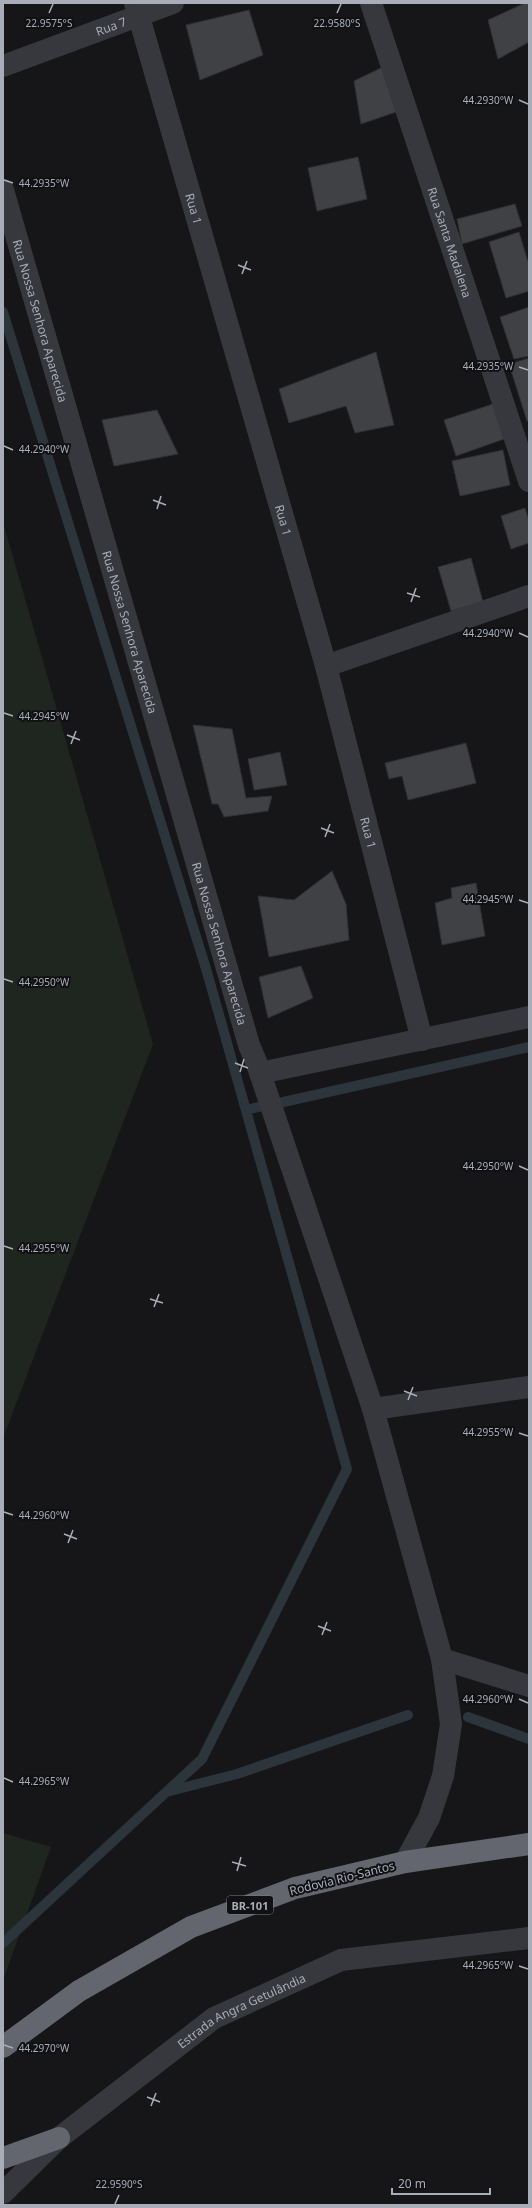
<svg xmlns="http://www.w3.org/2000/svg" width="532" height="2208" font-family="'Noto Sans',sans-serif">
  <rect width="100%" height="100%" fill="#161618"/>
  <g fill="#1e261f">
    <polygon points="3,522 153,1044 3,1438"/>
    <polygon points="3,1833 51,1847 3,1980"/>
  </g>
  <g fill="none" stroke-linecap="round" stroke-linejoin="round">
    <g stroke="#2c353c" stroke-width="10">
      <polyline points="3,312 207,972 347,1469 202,1759 3,1943"/>
      <polyline points="279,1103 529,1047"/>
      <polyline points="246,1110 263,1106"/>
      <polyline points="468,1717 529,1739"/>
      <polyline points="170,1791 237,1774 408,1715"/>
    </g>
  </g>
  <g fill="#404145" stroke="#303034">
    <polygon points="525,3 529,3 529,42 498,59 488,20"/>
    <polygon points="249,10 263,55 200,80 186,25"/>
    <polygon points="385,66 399,111 361,124 354,81"/>
    <polygon points="358,157 367,199 317,211 308,168"/>
    <polygon points="515,204 522,226 462,244 457,219"/>
    <polygon points="519,232 529,265 529,291 506,298 489,242"/>
    <polygon points="529,307 529,356 514,359 500,317"/>
    <polygon points="376,352 394,425 355,433 346,406 289,423 279,389"/>
    <polygon points="529,358 529,421 527,421 509,364"/>
    <polygon points="493,404 504,439 456,456 444,420"/>
    <polygon points="157,410 178,454 114,466 102,420"/>
    <polygon points="503,450 510,485 460,496 452,461"/>
    <polygon points="525,508 529,521 529,543 511,549 501,516"/>
    <polygon points="471,558 483,602 451,611 438,567"/>
    <polygon points="193,725 232,729 246,798 272,796 268,811 224,817 218,804 212,804"/>
    <polygon points="466,743 476,783 408,800 402,776 389,779 385,763"/>
    <polygon points="280,752 287,785 254,790 248,759"/>
    <polygon points="332,871 346,904 349,940 269,957 258,896 294,900"/>
    <polygon points="476,883 485,936 442,945 435,903 452,898 451,888"/>
    <polygon points="301,966 313,998 268,1018 259,977"/>
  </g>
  <g fill="none" stroke-linecap="round" stroke-linejoin="round">
    <g stroke="#37383d" stroke-width="22">
      <path id="s1" d="M135 3 326 666 422 1040"/>
      <path id="s2" d="M371 3 529 481"/>
      <path id="s3" d="M3 66 173 3"/>
      <path id="s4" d="M3 190 249 1045 257 1064 373 1409 442 1659 451 1724 443 1776 429 1818 405 1862"/>
      <polyline points="326,666 529,596"/>
      <polyline points="260,1073 529,1017"/>
      <polyline points="373,1409 529,1387"/>
      <polyline points="442,1659 529,1686"/>
      <path id="s5" d="M3 2193 59 2138 214 2018 341 1960 529 1938"/>
    </g>
    <g stroke="#63666e" stroke-width="22">
      <polyline points="3,2047 79,1991 191,1927 295,1888 405,1862 529,1844"/>
      <polyline points="3,2158 59,2138"/>
    </g>
  </g>
  <path fill="none" stroke="#a8adb8" stroke-width="1.5" d="M49 13 53 4M337 13 341 4M519 100 528 104M4 180 13 183M238 265 251 270M242 274 247 261M519 367 528 370M4 446 13 450M153 500 166 505M157 509 161 496M407 593 420 597M411 602 416 588M519 633 528 637M4 713 13 716M67 735 80 740M71 744 76 731M321 828 334 833M325 837 330 824M519 900 528 903M4 979 13 982M235 1063 248 1068M240 1072 244 1059M519 1166 528 1170M4 1246 13 1249M150 1299 163 1303M154 1307 159 1294M404 1391 417 1396M408 1400 413 1387M519 1433 528 1436M4 1512 13 1515M64 1534 77 1539M68 1543 73 1530M318 1626 331 1631M322 1635 327 1622M519 1699 528 1703M4 1778 13 1782M232 1862 246 1866M237 1871 241 1857M519 1966 528 1969M4 2045 13 2048M147 2097 160 2102M151 2106 156 2093M115 2204 119 2195"/>
  <g text-anchor="middle" dominant-baseline="central" stroke-width="4" stroke-linejoin="round" paint-order="stroke">
    <rect fill="#111113" stroke="#7b7e86" stroke-width="1" x="227" y="1896" width="46" height="18" rx="3"/>
    <g font-size="11" font-weight="bold" fill="#a8adb8">
      <text x="250" y="1905">BR-101</text>
    </g>
    <g font-size="12" fill="#a8adb8" stroke="#111113">
      <text stroke="none"><textPath href="#s3" startOffset="115">Rua 7</textPath></text>
      <text stroke="none"><textPath href="#s1" startOffset="214">Rua 1</textPath></text>
      <text stroke="none"><textPath href="#s2" startOffset="252">Rua Santa Madalena</textPath></text>
      <text stroke="none"><textPath href="#s4" startOffset="136">Rua Nossa Senhora Aparecida</textPath></text>
      <text stroke="none"><textPath href="#s1" startOffset="538">Rua 1</textPath></text>
      <text stroke="none"><textPath href="#s4" startOffset="460">Rua Nossa Senhora Aparecida</textPath></text>
      <text stroke="none"><textPath href="#s1" startOffset="862">Rua 1</textPath></text>
      <text stroke="none"><textPath href="#s4" startOffset="784">Rua Nossa Senhora Aparecida</textPath></text>
      <text transform="translate(342 1878) rotate(-14)">Rodovia Rio-Santos</text>
      <text stroke="none"><textPath href="#s5" startOffset="302">Estrada Angra Getulândia</textPath></text>
    </g>
  </g>
  <g font-size="10" text-anchor="middle" fill="#a8adb8" stroke="#111113" stroke-width="4" stroke-linejoin="round" paint-order="stroke">
    <text x="49" y="27">22.9575°S</text>
    <text x="337" y="27">22.9580°S</text>
    <text x="488" y="104">44.2930°W</text>
    <text x="44" y="187">44.2935°W</text>
    <text x="488" y="370">44.2935°W</text>
    <text x="44" y="453">44.2940°W</text>
    <text x="488" y="637">44.2940°W</text>
    <text x="44" y="720">44.2945°W</text>
    <text x="488" y="903">44.2945°W</text>
    <text x="44" y="986">44.2950°W</text>
    <text x="488" y="1170">44.2950°W</text>
    <text x="44" y="1252">44.2955°W</text>
    <text x="488" y="1436">44.2955°W</text>
    <text x="44" y="1519">44.2960°W</text>
    <text x="488" y="1703">44.2960°W</text>
    <text x="44" y="1785">44.2965°W</text>
    <text x="488" y="1969">44.2965°W</text>
    <text x="44" y="2052">44.2970°W</text>
    <text x="119" y="2188">22.9590°S</text>
  </g>
  <rect width="532" height="2208" fill="none" stroke="#a8adb8" stroke-width="8"/>
  <path d="M392 2188v6h98v-6" fill="none" stroke="#a8adb8" stroke-width="2"/>
  <text x="398" y="2188" font-size="12" fill="#a8adb8" stroke="#111113" stroke-width="3" paint-order="stroke">20 m</text>
</svg>
